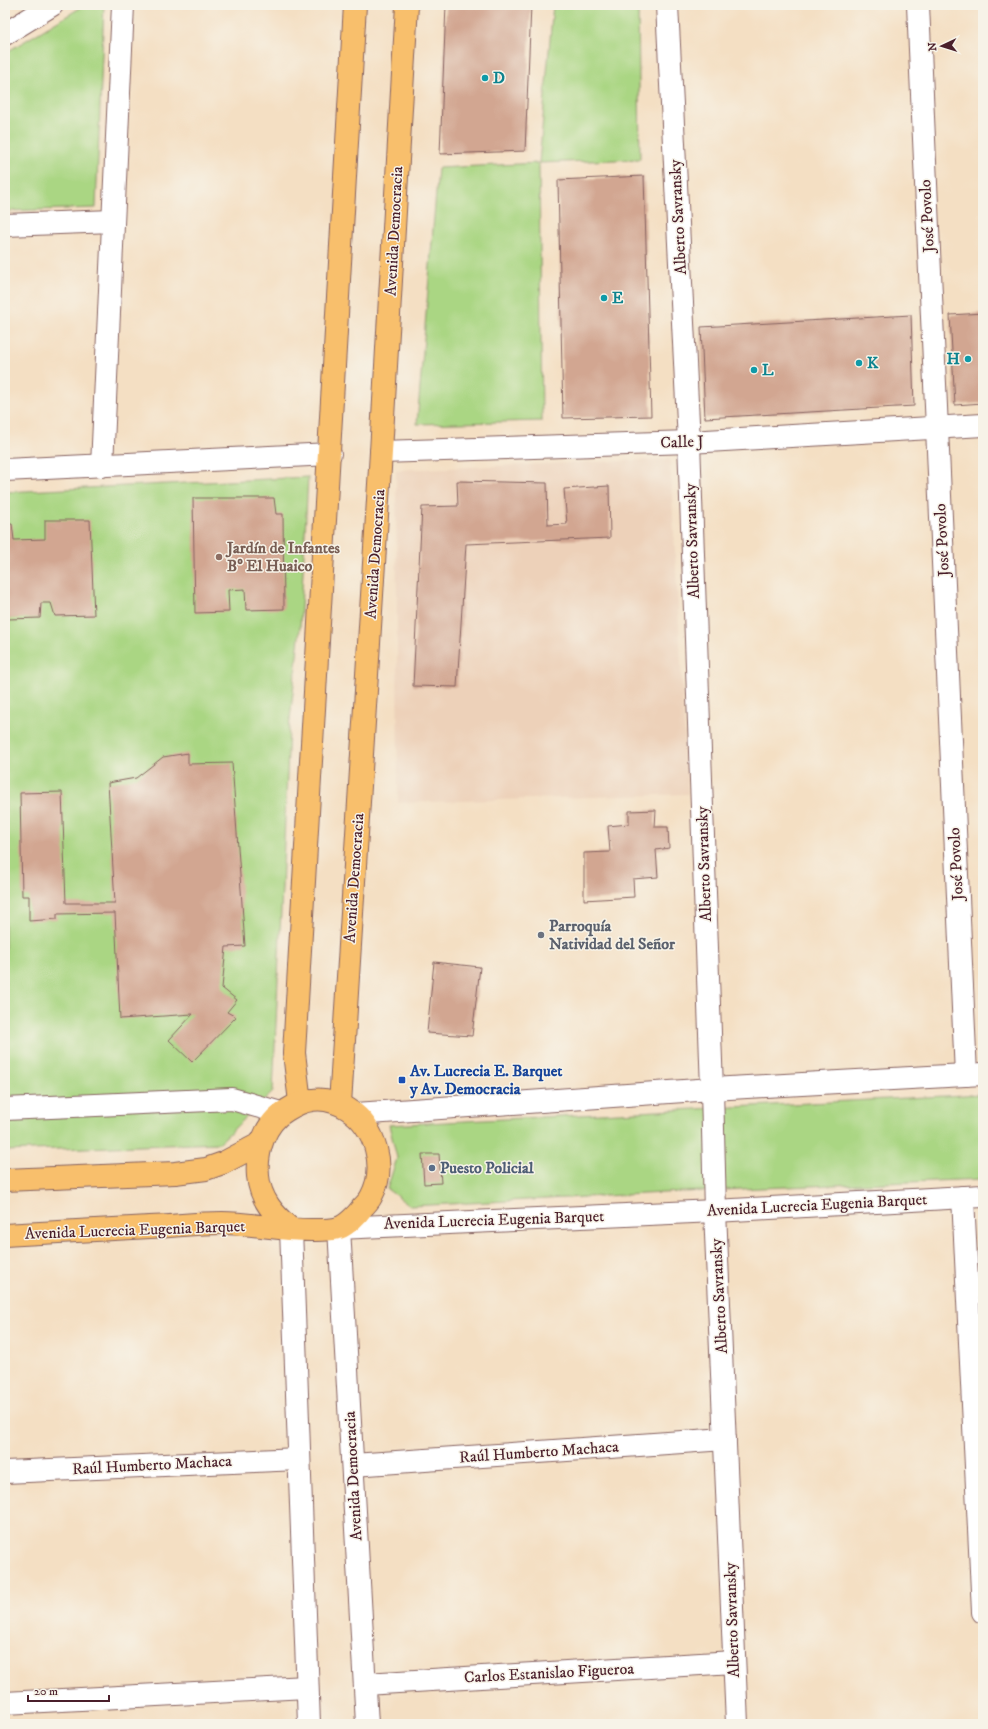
<svg xmlns="http://www.w3.org/2000/svg" width="988" height="1729" font-family="'IM FELL DW Pica',serif">
  <rect width="100%" height="100%" fill="#f7f3e8"/>
  <filter id="ink" filterUnits="userSpaceOnUse"><feTurbulence type="fractalNoise" baseFrequency=".025" numOctaves="2"/><feDisplacementMap in="SourceGraphic" scale="8" xChannelSelector="R" yChannelSelector="G"/><feConvolveMatrix kernelMatrix="1 2 1 2 8 2 1 2 1" color-interpolation-filters="sRGB"/></filter>
  <filter id="wash" filterUnits="userSpaceOnUse"><feTurbulence type="fractalNoise" baseFrequency=".012" numOctaves="4" result="noise"/><feDisplacementMap in="SourceGraphic" scale="16" xChannelSelector="R" yChannelSelector="G"/><feGaussianBlur stdDeviation="0.9" result="paint"/><feColorMatrix in="noise" values="0 0 0 0 0 0 0 0 0 0 0 0 0 0 0 0 0 1.4 0 .05"/><feComposite in="paint" operator="in"/></filter>
  <g filter="url(#wash)">
    <rect width="100%" height="100%" fill="#f4dfc3"/>
    <polygon fill="#edd1b9" points="670,459 688,794 398,803 396,470"/>
    <g fill="#aad683" stroke="#7a7a57">
      <polygon points="85,5 104,5 96,208 5,211 5,53"/>
      <polygon points="553,5 638,5 640,159 539,163 542,421 417,424 438,168 539,163"/>
      <polygon points="308,477 300,628 289,729 273,1092 219,1143 5,1151 5,492"/>
      <polygon points="983,1094 983,1179 761,1188 410,1206 387,1189 397,1158 389,1125"/>
    </g>
    <g id="blocks">
      <g fill="#d2a691">
        <polygon points="446,5 531,5 525,151 440,154"/>
        <polygon points="644,176 651,416 563,418 558,180"/>
        <polygon points="983,313 983,403 955,405 950,315"/>
        <polygon points="911,315 914,406 705,418 701,327"/>
        <polygon points="457,481 547,483 548,525 567,524 564,489 609,486 610,538 466,544 457,687 413,686 422,507 458,506"/>
        <polygon points="193,498 274,498 276,514 283,514 284,609 246,610 245,589 228,590 229,612 195,613"/>
        <polygon points="45,520 90,520 94,615 55,616 51,603 41,603 40,618 8,619 5,606 5,524 12,524 14,540 45,539"/>
        <polygon points="188,753 188,764 232,763 245,946 226,947 222,988 237,1000 227,1012 236,1017 192,1062 169,1040 193,1014 120,1019 115,913 57,914 57,919 29,921 29,896 22,896 20,793 62,792 66,903 115,903 108,783 136,778 163,757"/>
        <polygon points="656,810 655,827 668,827 669,848 656,850 658,877 633,879 634,897 584,900 584,853 610,852 608,826 629,824 629,811"/>
        <polygon points="434,962 480,967 472,1036 427,1033"/>
        <polygon points="422,1154 439,1154 441,1183 424,1184"/>
      </g>
    </g>
  </g>
  <g filter="url(#ink)">
    <use href="#blocks" fill-opacity="0" stroke="#866260" stroke-width="1"/>
    <g fill="none" stroke-linecap="round" stroke-linejoin="round">
      <g stroke="#866260" stroke-width="24">
        <g id="minor">
          <polyline points="667,5 689,442 712,1089 715,1211 737,1724"/>
          <polyline points="918,5 966,1075"/>
          <polyline points="5,34 52,5"/>
          <polyline points="5,225 113,221"/>
          <polyline points="381,452 689,442 983,425"/>
          <polyline points="102,466 123,5"/>
          <polyline points="5,470 330,454"/>
          <polyline points="5,1109 232,1099 281,1113"/>
          <polyline points="356,1114 712,1089 983,1074"/>
          <polyline points="963,1197 983,1612"/>
          <polyline points="291,1229 309,1724"/>
          <polyline points="353,1465 725,1439"/>
          <polyline points="5,1472 298,1459"/>
          <polyline points="365,1684 734,1662"/>
          <polyline points="5,1703 307,1687"/>
          <polyline points="367,1724 339,1228 715,1211 983,1196"/>
        </g>
      </g>
      <g stroke="#866260" stroke-width="24">
        <g id="major">
          <polyline points="300,1102 294,1053 355,5"/>
          <polyline points="340,1104 381,452 407,5"/>
          <polyline points="5,1180 175,1173 206,1169 223,1163 261,1143"/>
          <path d="M5 1235C53 1232 101 1230 150 1227 174 1226 198 1223 222 1223 253 1223 284 1231 315 1230 322 1230 332 1230 339 1228 347 1225 357 1215 362 1208 365 1205 369 1201 371 1197 387 1168 376 1127 348 1109 337 1102 325 1098 312 1100 303 1101 295 1105 287 1110 264 1123 256 1152 258 1176 260 1199 274 1215 291 1229"/>
        </g>
      </g>
      <use href="#minor" stroke="#fff" stroke-width="22"/>
      <use href="#major" stroke="#f8bf6c" stroke-width="22"/>
    </g>
  </g>
  <g fill="#0f9aa8" stroke="#f7f3e8" stroke-width="1.5">
    <circle cx="485" cy="78" r="4"/>
    <circle cx="604" cy="298" r="4"/>
    <circle cx="968" cy="359" r="4"/>
    <circle cx="859" cy="363" r="4"/>
    <circle cx="754" cy="370" r="4"/>
  </g>
  <circle fill="#8d6e63" stroke="#f7f3e8" stroke-width="1.5" cx="219" cy="557" r="4"/>
  <circle fill="#6b7280" stroke="#f7f3e8" stroke-width="1.5" cx="541" cy="935" r="4"/>
  <rect fill="#1a4fb4" stroke="#f7f3e8" stroke-width="1.5" x="398" y="1076" width="8" height="8" rx="2"/>
  <circle fill="#5c6f8a" stroke="#f7f3e8" stroke-width="1.5" cx="432" cy="1168" r="4"/>
  <g text-anchor="middle" dominant-baseline="central" stroke-width="3" stroke-linejoin="round" paint-order="stroke">
    <g font-size="16" font-weight="bold" fill="#0d838f" stroke="#f7f3e8" text-anchor="start">
      <text x="493" y="78">D</text>
      <text x="612" y="298">E</text>
      <text x="960" y="359" text-anchor="end">H</text>
      <text x="867" y="363">K</text>
      <text x="762" y="370">L</text>
    </g>
    <g font-size="16" fill="#4a1f2b" stroke="#f7f3e8">
      <text transform="translate(927 216) rotate(-93)">José Povolo</text>
      <text transform="translate(678 217) rotate(-93)">Alberto Savransky</text>
      <text transform="translate(394 231) rotate(-87)">Avenida Democracia</text>
      <text transform="translate(682 442) rotate(-2)">Calle J</text>
      <text transform="translate(942 540) rotate(-93)">José Povolo</text>
      <text transform="translate(692 541) rotate(-92)">Alberto Savransky</text>
      <text transform="translate(375 554) rotate(-86)">Avenida Democracia</text>
      <text transform="translate(704 864) rotate(-92)">Alberto Savransky</text>
      <text transform="translate(956 864) rotate(-93)">José Povolo</text>
      <text transform="translate(354 878) rotate(-86)">Avenida Democracia</text>
      <text transform="translate(817 1205) rotate(-3)">Avenida Lucrecia Eugenia Barquet</text>
      <text transform="translate(494 1220) rotate(-2)">Avenida Lucrecia Eugenia Barquet</text>
      <text transform="translate(135 1230) rotate(-2)">Avenida Lucrecia Eugenia Barquet</text>
      <text transform="translate(719 1296) rotate(-93)">Alberto Savransky</text>
      <text transform="translate(539 1452) rotate(-4)">Raúl Humberto Machaca</text>
      <text transform="translate(152 1465) rotate(-3)">Raúl Humberto Machaca</text>
      <text transform="translate(353 1476) rotate(-93)">Avenida Democracia</text>
      <text transform="translate(732 1620) rotate(-92)">Alberto Savransky</text>
      <text transform="translate(549 1673) rotate(-3)">Carlos Estanislao Figueroa</text>
    </g>
    <g font-size="16" font-weight="bold" fill="#785e54" stroke="#f7f3e8" text-anchor="start">
      <text x="227" y="548">Jardín de Infantes<tspan x="227" dy="18">Bº El Huaico</tspan></text>
    </g>
    <g font-size="16" font-weight="bold" fill="#5b616d" stroke="#f7f3e8" text-anchor="start">
      <text x="549" y="926">Parroquía<tspan x="549" dy="18">Natividad del Señor</tspan></text>
    </g>
    <g font-size="16" font-weight="bold" fill="#164399" stroke="#f7f3e8" text-anchor="start">
      <text x="410" y="1071">Av. Lucrecia E. Barquet<tspan x="410" dy="18">y Av. Democracia</tspan></text>
    </g>
    <g font-size="16" font-weight="bold" fill="#4e5e75" stroke="#f7f3e8" text-anchor="start">
      <text x="440" y="1168">Puesto Policial</text>
    </g>
  </g>
  <rect width="988" height="1729" fill="none" stroke="#f7f3e8" stroke-width="20"/>
  <g transform="translate(942 46) rotate(266)" stroke="#f7f3e8" stroke-width="3" paint-order="stroke">
  <path d="M0-3L7 15L0 10L-7 15Z" fill="#4a1f2b"/>
  <text y="-6" font-size="11" font-weight="bold" text-anchor="middle" fill="#4a1f2b">N</text>
  </g>
  <path d="M28 1695v6h81v-6" fill="none" stroke="#4a1f2b" stroke-width="2"/>
  <text x="34" y="1695" font-size="12" fill="#4a1f2b" stroke="#f7f3e8" stroke-width="3" paint-order="stroke">20 m</text>
</svg>
